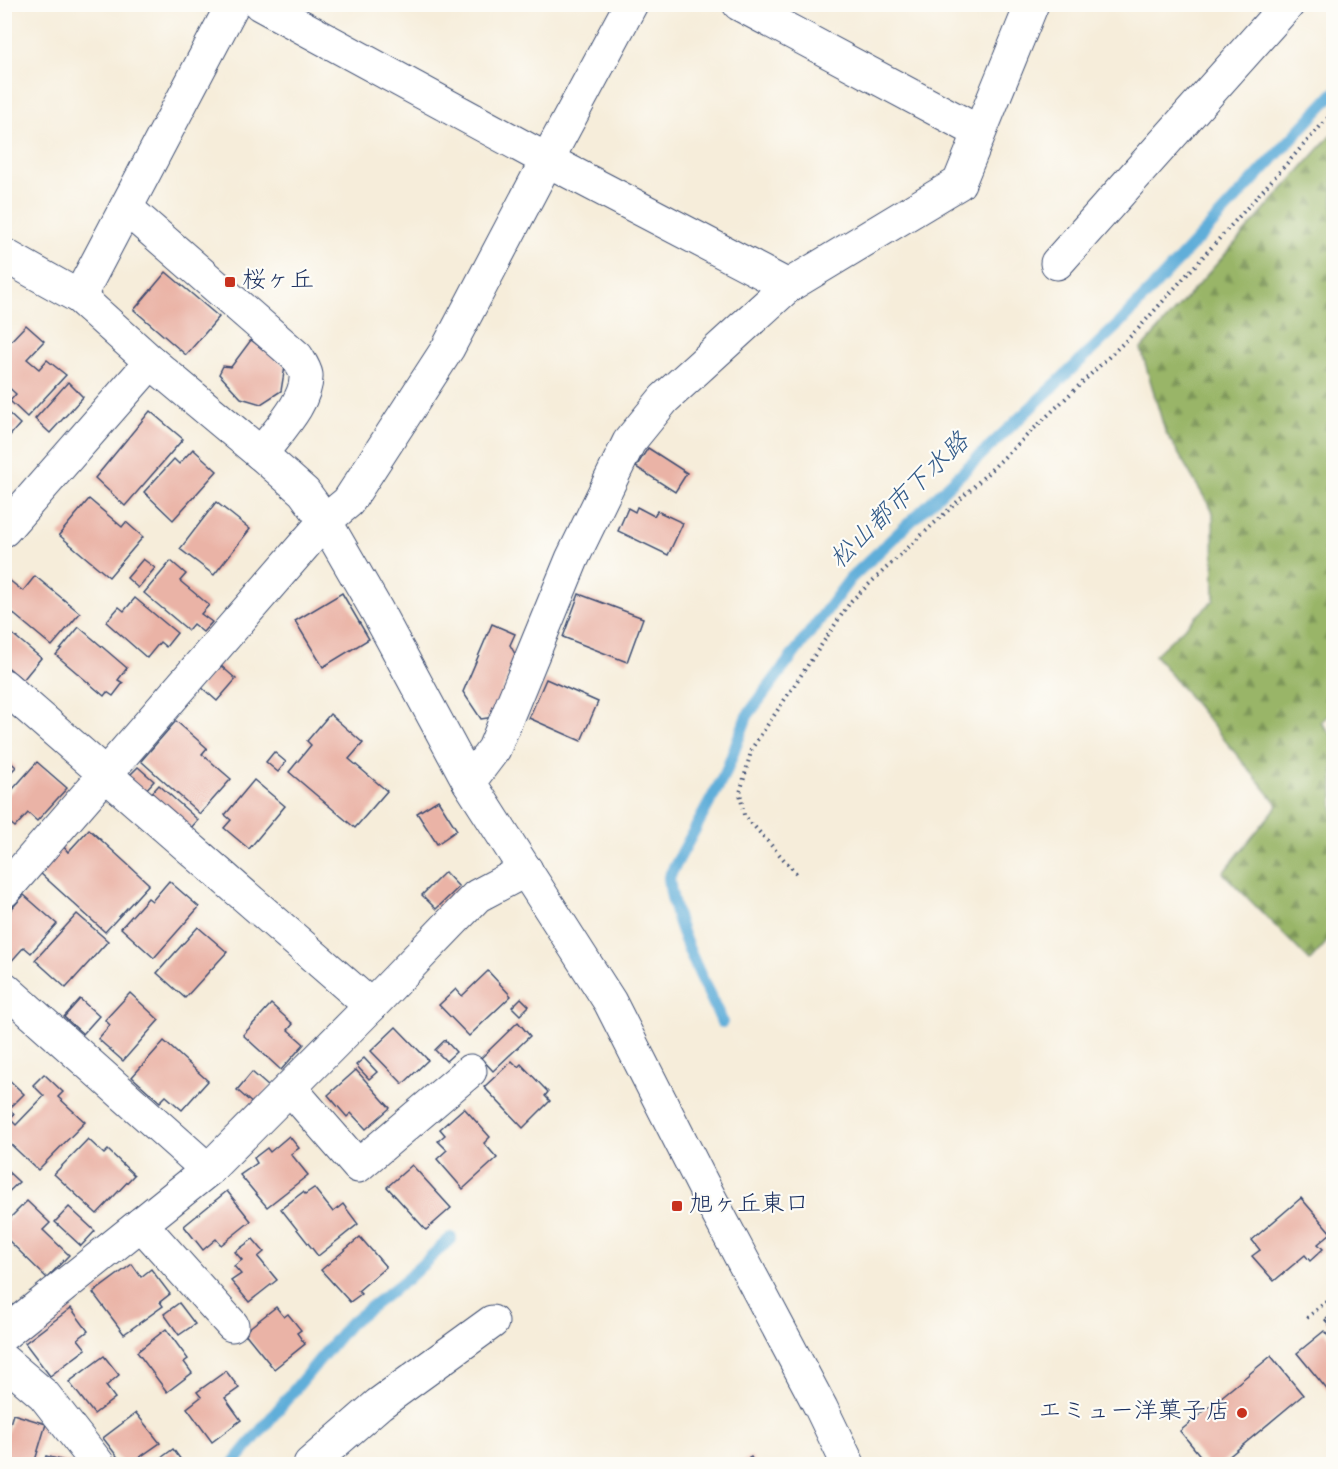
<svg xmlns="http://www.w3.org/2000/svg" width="1338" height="1469" font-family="Dekko,'Klee One',sans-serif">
  <defs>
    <pattern id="forest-firs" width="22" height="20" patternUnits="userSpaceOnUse" patternTransform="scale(1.5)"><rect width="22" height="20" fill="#99b567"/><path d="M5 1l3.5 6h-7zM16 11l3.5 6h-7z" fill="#7c9458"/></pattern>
  </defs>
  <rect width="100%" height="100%" fill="#fdfcf7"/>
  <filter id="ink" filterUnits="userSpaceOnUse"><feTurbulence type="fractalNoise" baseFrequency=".0167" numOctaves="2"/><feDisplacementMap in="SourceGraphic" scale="12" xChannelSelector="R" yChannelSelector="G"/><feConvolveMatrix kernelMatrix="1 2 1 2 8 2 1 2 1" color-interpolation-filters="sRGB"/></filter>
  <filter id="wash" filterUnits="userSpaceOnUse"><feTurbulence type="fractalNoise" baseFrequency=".008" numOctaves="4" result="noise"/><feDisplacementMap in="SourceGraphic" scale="24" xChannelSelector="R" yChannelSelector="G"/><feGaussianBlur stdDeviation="1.35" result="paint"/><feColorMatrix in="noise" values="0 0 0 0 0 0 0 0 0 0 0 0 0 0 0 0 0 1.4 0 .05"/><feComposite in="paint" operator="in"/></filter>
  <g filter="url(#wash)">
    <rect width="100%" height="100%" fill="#f6edda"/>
    <polygon fill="url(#forest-firs)" stroke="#5a7262" stroke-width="1.5" points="1333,133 1334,710 1321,722 1333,737 1334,934 1310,961 1223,873 1278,805 1155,655 1214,600 1213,512 1165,431 1141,349"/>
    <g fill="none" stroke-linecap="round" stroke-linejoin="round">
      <g stroke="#60aed9" stroke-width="12">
        <path d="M722 1022C702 976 673 927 669 877L726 772 747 716 850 579 1120 323 1334 93"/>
        <polyline points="233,1464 349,1324 406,1280 451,1238"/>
      </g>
    </g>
    <g id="blocks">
      <g fill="#eab3a6">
        <polygon points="166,272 219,317 186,355 134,310"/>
        <polygon points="26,325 44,341 27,359 39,369 47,360 66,375 27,417 10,401 16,394 4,383 4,348"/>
        <polygon points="251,340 285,366 281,391 261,404 241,398 219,374 223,366 231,367"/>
        <polygon points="68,382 83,397 50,433 35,419"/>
        <polygon points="4,409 20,424 6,440 4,438"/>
        <polygon points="150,411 183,439 125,506 95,478"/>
        <polygon points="648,448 687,473 675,492 636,467"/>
        <polygon points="193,449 217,471 173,520 144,492 174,459 179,464"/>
        <polygon points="89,499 122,527 126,522 143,537 109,577 59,535"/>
        <polygon points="216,502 250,529 214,575 180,549"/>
        <polygon points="637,507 654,516 657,511 683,523 668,555 618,531 628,508 635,512"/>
        <polygon points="143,559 155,568 138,588 127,578"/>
        <polygon points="171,561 186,574 180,581 209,605 201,614 212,622 203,632 193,624 188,630 144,593"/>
        <polygon points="35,576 80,613 52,646 4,606 4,585 9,580 23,591"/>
        <polygon points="342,593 369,639 323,667 295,621"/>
        <polygon points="579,594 643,618 627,662 563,637"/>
        <polygon points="135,598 177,633 166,647 160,642 147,658 106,622 119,607 124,611"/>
        <polygon points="492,624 515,634 510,645 515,654 494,717 481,719 463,692"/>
        <polygon points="4,627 41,658 23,680 4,664"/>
        <polygon points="79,627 127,668 118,680 123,683 113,696 107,692 104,696 56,655"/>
        <polygon points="219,664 236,679 217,701 200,686"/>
        <polygon points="546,679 598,702 581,741 529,718"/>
        <polygon points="330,714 363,743 349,759 387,791 355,828 289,772 311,745 307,741"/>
        <polygon points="176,721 207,748 202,754 231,779 200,814 141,761"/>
        <polygon points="4,746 11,753 6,758 16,767 4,779"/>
        <polygon points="274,752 286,762 278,772 266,762"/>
        <polygon points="37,762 67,788 37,821 28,813 15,827 4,818 4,799"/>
        <polygon points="138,767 154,781 144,792 128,777"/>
        <polygon points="254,780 285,806 249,849 224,828 231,820 225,815"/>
        <polygon points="159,785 198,820 189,830 150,795"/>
        <polygon points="438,800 457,830 437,844 417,813"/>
        <polygon points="89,829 149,884 105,932 39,872 63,846 68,852"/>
        <polygon points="445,872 459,887 436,909 422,895"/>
        <polygon points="169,881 199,907 154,958 121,928 148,898 152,901"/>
        <polygon points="24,895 57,924 31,953 24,947 8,965 4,961 4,917"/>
        <polygon points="77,914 108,941 66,988 35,960"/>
        <polygon points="198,927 227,952 185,998 157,973"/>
        <polygon points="488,971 511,996 469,1036 439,1005 456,989 462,996"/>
        <polygon points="130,993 159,1020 123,1061 98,1039 110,1025 105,1020"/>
        <polygon points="521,998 529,1006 520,1015 512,1007"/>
        <polygon points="80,999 99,1016 83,1034 64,1017"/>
        <polygon points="271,1004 293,1024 288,1030 304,1044 281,1070 243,1035"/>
        <polygon points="518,1022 530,1036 493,1071 481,1058"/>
        <polygon points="396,1027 428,1060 403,1084 371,1051"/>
        <polygon points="445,1040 456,1052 446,1061 435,1050"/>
        <polygon points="164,1041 208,1081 182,1110 166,1096 160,1102 132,1077"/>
        <polygon points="364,1058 377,1072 369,1079 356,1065"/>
        <polygon points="512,1061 518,1067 521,1064 548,1092 545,1096 550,1101 523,1128 484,1087"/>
        <polygon points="356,1070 390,1108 366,1129 351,1113 347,1117 328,1095"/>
        <polygon points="252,1072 269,1087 254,1105 237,1090"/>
        <polygon points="44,1074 63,1092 58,1097 85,1122 38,1170 4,1138 4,1075 24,1094 9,1109 14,1114 10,1119 16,1125 44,1096 33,1085"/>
        <polygon points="464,1108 490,1137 484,1143 497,1158 463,1189 437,1159 447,1150 438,1141 445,1135 440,1129"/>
        <polygon points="289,1136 299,1148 291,1154 308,1175 267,1207 240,1175 257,1163 254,1158 267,1148 270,1152"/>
        <polygon points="88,1139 104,1154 108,1150 134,1175 97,1214 54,1174"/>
        <polygon points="412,1165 451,1208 426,1230 387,1187"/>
        <polygon points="4,1168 19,1182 4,1196"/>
        <polygon points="314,1188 333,1212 343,1204 358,1224 318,1256 281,1209 303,1192 305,1194"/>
        <polygon points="227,1191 251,1221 221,1245 216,1239 203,1250 184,1226"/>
        <polygon points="1301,1198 1331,1233 1318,1244 1323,1249 1310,1261 1305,1255 1274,1281 1252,1256 1260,1250 1252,1240"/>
        <polygon points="27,1201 50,1223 43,1230 69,1255 47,1278 4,1236 4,1224"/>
        <polygon points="69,1207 95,1231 81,1246 55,1222"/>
        <polygon points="360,1237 386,1267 358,1291 361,1294 350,1302 321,1270"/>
        <polygon points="253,1239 264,1252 258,1257 277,1280 249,1302 231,1281 241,1274 234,1266 242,1260 235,1252"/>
        <polygon points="132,1264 141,1277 151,1269 170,1294 160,1302 163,1306 124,1334 93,1293"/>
        <polygon points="179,1303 195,1324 179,1335 164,1314"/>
        <polygon points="276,1307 284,1317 288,1314 301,1330 297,1333 305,1344 274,1369 244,1332"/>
        <polygon points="71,1308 88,1331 78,1339 86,1349 50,1376 25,1343"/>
        <polygon points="1334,1313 1334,1330 1325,1320"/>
        <polygon points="166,1329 188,1359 184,1362 192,1373 167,1392 137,1352"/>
        <polygon points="1324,1331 1334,1343 1334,1398 1297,1353"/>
        <polygon points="104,1356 119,1375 106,1386 115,1398 94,1414 69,1382"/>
        <polygon points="1271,1356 1303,1395 1220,1464 1207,1464 1180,1431"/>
        <polygon points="226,1371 239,1388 225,1398 241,1420 212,1442 187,1408 201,1397 197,1392"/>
        <polygon points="136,1413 160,1443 130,1464 123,1464 103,1438"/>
        <polygon points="13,1414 46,1424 34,1464 13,1464 4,1462 4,1443"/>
        <polygon points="173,1449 184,1464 153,1464"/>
        <polygon points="46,1456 76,1464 43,1464"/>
        <polygon points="751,1457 755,1464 739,1464"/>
      </g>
    </g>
  </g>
  <g filter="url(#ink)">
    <use href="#blocks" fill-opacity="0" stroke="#3c4c71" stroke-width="1.5"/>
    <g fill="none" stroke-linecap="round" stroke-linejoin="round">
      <g stroke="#3c4c71" stroke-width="35">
        <g id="minor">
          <polyline points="260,4 547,160 788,286"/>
          <polyline points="739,4 979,132"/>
          <path d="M126 208 297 357C300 362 305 369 306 375 308 401 276 433 261 454"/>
          <polyline points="4,255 79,297 151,362 261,454 304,492 325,521 377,611 469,782 610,1002 708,1195 821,1408 848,1464"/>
          <polyline points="1057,263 1288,4"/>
          <polyline points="79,297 233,4"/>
          <polyline points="4,530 151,362"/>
          <polyline points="4,686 371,1006"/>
          <polyline points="469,782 494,749 572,559 629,442 664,399 788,286 959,183 1032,4"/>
          <polyline points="4,891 325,521 348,502 448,348 547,160 631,4"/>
          <polyline points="4,988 208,1170"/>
          <polyline points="290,1088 358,1166 470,1071"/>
          <polyline points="141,1224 232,1325"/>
          <polyline points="4,1334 208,1170 371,1006 477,896 526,870"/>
          <polyline points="4,1361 44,1395 98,1464"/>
          <polyline points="310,1464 379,1404 492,1322"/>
        </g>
      </g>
      <g stroke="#3c4c71" stroke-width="4" stroke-dasharray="1.5 4.5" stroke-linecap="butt">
        <polyline points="796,873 744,815 740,793 752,748 851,601 970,490 1138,329 1334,111"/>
        <polyline points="1307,1318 1334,1295"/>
      </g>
      <use href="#minor" stroke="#fff" stroke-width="33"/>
    </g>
  </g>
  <g fill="#c8321e" stroke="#fdfcf7" stroke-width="2">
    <rect x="224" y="276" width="12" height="12" rx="3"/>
    <rect x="671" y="1200" width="12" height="12" rx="3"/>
    <circle cx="1242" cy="1413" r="6"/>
  </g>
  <g text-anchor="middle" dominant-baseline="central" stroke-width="4.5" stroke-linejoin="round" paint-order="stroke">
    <g font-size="24" fill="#1b2f5e" stroke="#fdfcf7" text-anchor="start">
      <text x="242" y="282">桜ヶ丘</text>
      <text x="689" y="1206">旭ヶ丘東口</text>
      <text x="1230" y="1413" text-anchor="end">エミュー洋菓子店</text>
    </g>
    <g font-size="26" font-style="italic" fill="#335b89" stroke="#fdfcf7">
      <text transform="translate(901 502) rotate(-44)">松山都市下水路</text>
    </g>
  </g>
  <rect width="1338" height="1469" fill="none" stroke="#fdfcf7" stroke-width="24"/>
</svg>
